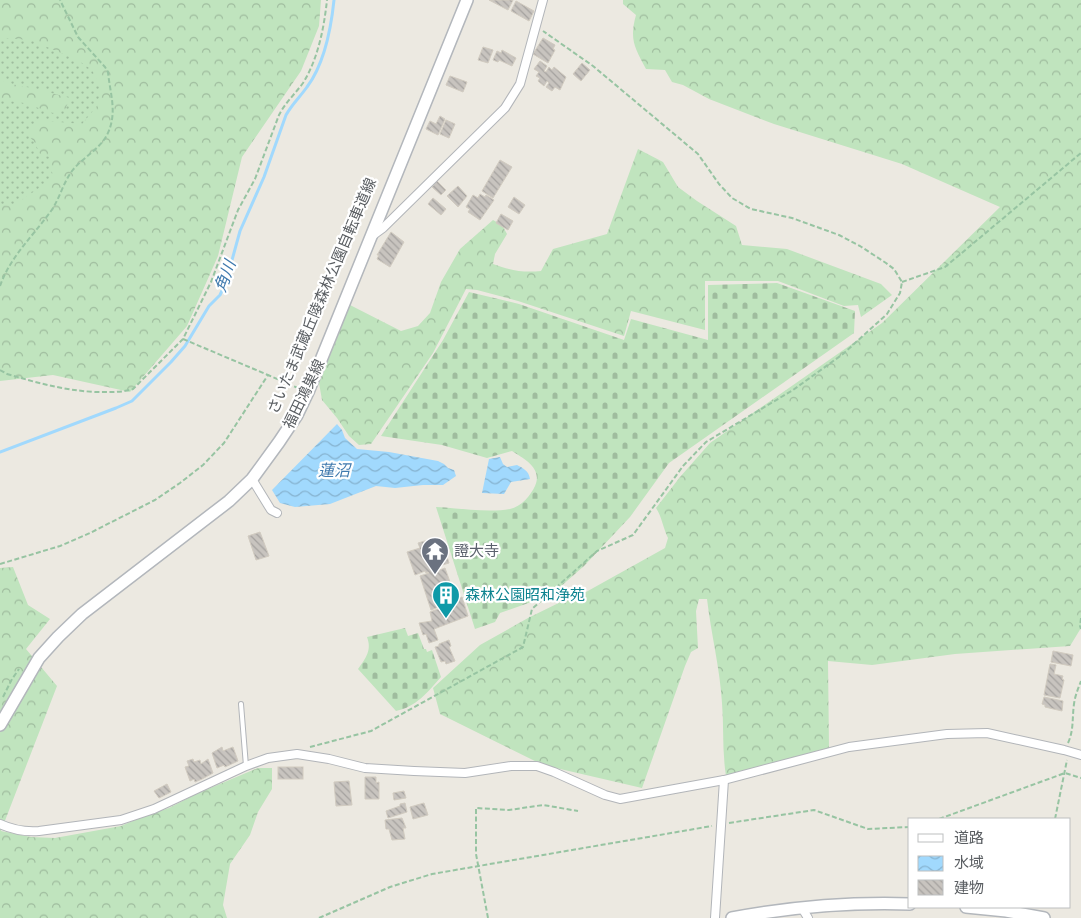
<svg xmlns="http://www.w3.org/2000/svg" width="1081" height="918" font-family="'DejaVu Sans','Noto Sans JP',sans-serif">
  <defs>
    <pattern id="grass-dots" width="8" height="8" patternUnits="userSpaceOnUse" patternTransform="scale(1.25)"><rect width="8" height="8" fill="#c0e4be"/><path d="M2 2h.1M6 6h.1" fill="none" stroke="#9fbc9e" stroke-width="1.8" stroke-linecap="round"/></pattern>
    <pattern id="forest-crowns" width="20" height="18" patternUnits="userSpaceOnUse" patternTransform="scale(1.25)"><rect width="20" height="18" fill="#c0e4be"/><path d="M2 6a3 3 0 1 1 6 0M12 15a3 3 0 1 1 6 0" fill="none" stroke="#9fbc9e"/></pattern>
    <pattern id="cemetery-stones" width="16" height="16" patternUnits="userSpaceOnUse" patternTransform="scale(1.25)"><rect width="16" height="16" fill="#c0e4be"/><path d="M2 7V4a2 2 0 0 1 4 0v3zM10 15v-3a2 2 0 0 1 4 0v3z" fill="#9fbc9e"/></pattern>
    <pattern id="water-waves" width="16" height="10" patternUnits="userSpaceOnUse" patternTransform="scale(1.25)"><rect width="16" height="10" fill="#a1d9fd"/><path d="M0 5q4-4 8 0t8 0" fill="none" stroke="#86b3d0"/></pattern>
    <pattern id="building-back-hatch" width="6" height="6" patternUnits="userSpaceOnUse" patternTransform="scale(1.25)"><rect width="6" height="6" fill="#c8c4bf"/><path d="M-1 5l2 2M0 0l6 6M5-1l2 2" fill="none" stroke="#a5a29f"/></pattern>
  </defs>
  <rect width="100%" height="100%" fill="#ece9e1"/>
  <polygon fill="url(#grass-dots)" points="0,24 111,37 111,102 72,190 0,233"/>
  <g fill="url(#forest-crowns)">
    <polygon points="0,0 321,0 319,26 301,71 242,157 218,256 187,326 130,392 53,375 0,381 0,205 12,206 53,179 50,157 40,154 35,143 28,135 36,120 82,124 97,106 101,88 92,70 79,61 31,40 0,38"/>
    <path d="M623 0H1081V628L1070 646 955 654 872 665 828 661 829 748 726 776C722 751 724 727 722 703 720 668 711 634 707 599H699L696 611 698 648 691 652 685 666 642 788 543 765 440 714 433 688 480 645 528 618 577 594 586 592 665 548 668 538C663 528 662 517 656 508L680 477 710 443 882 323 1000 207 902 164 774 124 709 99 683 85 672 82 665 70 646 69C635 48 629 40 636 15L623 4Z"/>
    <polygon points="0,80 19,86 33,88 70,98 65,110 53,113 24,103 3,100 0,99"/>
    <path d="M638 149 663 162 678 187 697 201 736 226 742 245 787 249 881 284 892 295 861 317 858 305 844 306 778 281H705V330L631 311 624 336 518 301 477 290 466 289 433 353 371 444 359 445 349 436 337 418 322 400 319 383 350 305 401 331 418 326 430 313 441 282 460 249 493 220 502 225 507 234 495 254 493 264C510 270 522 273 541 271L553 249 607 234Z"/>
    <polygon points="13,567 28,605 50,619 26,649 57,686 1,831 31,837 55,838 121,826 142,817 169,808 196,794 258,768 272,768 272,789 258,812 250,835 230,864 223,905 227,918 0,918 0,568"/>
  </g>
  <g fill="url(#cemetery-stones)">
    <path d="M777 283 855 311 854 333 669 463 630 517 584 566 551 595 500 613 495 622 475 629 436 507C459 508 488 513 510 509 521 507 531 495 535 486 543 468 524 459 512 451L487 458 442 445 381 436 443 340 469 292 519 304 624 340 631 319 708 340V285Z"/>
    <path d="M405 628 408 636 418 633 424 649H426L427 652 432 650 441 677C428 692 416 707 396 711L358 669C366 658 372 650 367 637Z"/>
  </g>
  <g fill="url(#water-waves)">
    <polygon points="337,424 342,430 345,438 357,449 389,452 438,461 444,464 448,468 454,470 456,476 443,485 423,485 395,488 376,486 330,504 295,507 280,503 272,490"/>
    <path d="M500 457 503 464 507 467 517 465C523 468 529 471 530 479L511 482 504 494 482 493 489 459Z"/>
  </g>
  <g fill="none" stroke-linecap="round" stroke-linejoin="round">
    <path stroke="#a1d9fd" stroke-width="3" d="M0 452 116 408 132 401 171 362 185 346 209 306 220 295 226 282 240 231 264 177 286 115C292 104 300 97 307 87 325 63 331 29 334 0"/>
  </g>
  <g fill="url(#building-back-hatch)" stroke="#d1cbc0">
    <polygon points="489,0 513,0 508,10"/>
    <polygon points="516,1 534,11 529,21 511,11"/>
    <polygon points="543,38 555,45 553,49 555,50 548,63 533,54"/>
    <polygon points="483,47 493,50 488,63 478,60"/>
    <polygon points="502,50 516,58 512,66 499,60 498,62 493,60 497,51 501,53"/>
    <polygon points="540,61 547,66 544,71 546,72 549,67 552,70 554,67 566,77 560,90 555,87 552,91 546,87 549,83 547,81 544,86 538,81 540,78 536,76 539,72 534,69"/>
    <polygon points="582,63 590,70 581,81 573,74"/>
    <polygon points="450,76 467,82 463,92 446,85"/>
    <polygon points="440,116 445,119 438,135 426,129 430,121 436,124"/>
    <polygon points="446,120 455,124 449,138 440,134"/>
    <polygon points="500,160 512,167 493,198 482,191"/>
    <polygon points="437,181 446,190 441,195 432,187"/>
    <polygon points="458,186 467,196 458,207 447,196"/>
    <polygon points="480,194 485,197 486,195 494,200 480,220 468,212 470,209 466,207 473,195 478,198"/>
    <polygon points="514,197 525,205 519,214 508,207"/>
    <polygon points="433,198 446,209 441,215 428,204"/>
    <polygon points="501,214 513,221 508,230 496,223"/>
    <polygon points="391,232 404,242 390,267 377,259 379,255 377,255"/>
    <polygon points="260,532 269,556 256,560 248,536"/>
    <polygon points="428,540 430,545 442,541 449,563 439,566 439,568 437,569 437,571 445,568 455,596 448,598 449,603 431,610 420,576 429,573 428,572 426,573 425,571 415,575 407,552 420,548 418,543"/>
    <polygon points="459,596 459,598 462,597 468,616 434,629 438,640 429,643 426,634 423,635 419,623 432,621 430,612 454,603 454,598"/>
    <polygon points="449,640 451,646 449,647 455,661 446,664 445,661 441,662 435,647 439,646 439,644"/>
    <polygon points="1053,651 1073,655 1071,666 1051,662"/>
    <polygon points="1050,664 1056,665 1054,674 1063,676 1062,679 1064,680 1060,698 1044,695"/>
    <polygon points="1044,697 1063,701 1062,711 1045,707 1045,705 1042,704"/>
    <polygon points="222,747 223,751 233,747 238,761 225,767 224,765 217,768 212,753"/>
    <polygon points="193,759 194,762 200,760 201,764 208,759 213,773 202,779 195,782 194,779 190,781 185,767 189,766 187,761"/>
    <rect x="278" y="767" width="25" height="12"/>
    <polygon points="365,777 376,777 376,783 379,782 379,799 365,799"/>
    <polygon points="349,781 352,805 336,806 334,782"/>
    <polygon points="167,784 171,792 159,798 154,791"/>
    <polygon points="404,791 406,798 394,800 393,793"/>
    <polygon points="405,803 407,812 388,818 386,811 400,806 400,804"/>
    <polygon points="424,803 428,815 413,819 410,807"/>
    <polygon points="402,818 406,828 403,828 405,839 392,840 389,829 386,829 385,820"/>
  </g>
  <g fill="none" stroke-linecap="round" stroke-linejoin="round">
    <g stroke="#b2b5b9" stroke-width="6">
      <polyline id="lane" points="241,704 246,766"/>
    </g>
    <g stroke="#b2b5b9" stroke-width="10">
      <g id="street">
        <polyline points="372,236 383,228 505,108 520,84 543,0"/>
        <polyline points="252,479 271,510 277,513"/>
        <path d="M0 824C13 830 25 832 39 831L121 820 154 809 246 766 268 758 297 754 329 759 365 768 414 771 465 773 511 766H537L554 772 605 795 620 799 724 780 849 747 947 734 987 733 1064 750 1081 755"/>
        <polyline points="802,908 808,918"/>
        <polyline points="715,918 724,780"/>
      </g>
    </g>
    <g stroke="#b3b7bc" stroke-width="14">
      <g id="secondary">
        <polyline points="0,725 39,658 58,637 82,614 229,501 252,479 279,442 297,415 308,392 467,0"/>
        <polyline points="966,907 1006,911 1044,918"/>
        <path d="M732 918C791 907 850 902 910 904"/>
      </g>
    </g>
    <g stroke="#97c4a2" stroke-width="2" stroke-dasharray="5 2.5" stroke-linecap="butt">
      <polyline points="902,282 945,267 1081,153"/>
      <path d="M0 286C10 257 33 236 51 211 60 198 63 183 72 171 82 158 100 149 107 135 118 113 110 94 108 72L105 67 78 37 60 0"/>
      <polyline points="183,339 268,375"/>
      <path d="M0 370 7 374C38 383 62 390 95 392 108 392 121 393 133 389L183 339 211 282 238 210 255 179 279 115C285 103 295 94 303 83 318 59 324 28 327 0"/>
      <polyline points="0,564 60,546 90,533 155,500 180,483 203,465 224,443 268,375 298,388"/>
      <polyline points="1081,618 1080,626 1081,629"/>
      <polyline points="3,697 12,679 19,669"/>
      <path d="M1068 743C1074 730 1072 718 1074 704 1075 696 1078 689 1081 681"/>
      <polyline points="310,747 371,731 523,647 532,609 597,551 633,535 683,466 706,442 793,390 843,354 887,314 900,293 902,282 894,269 886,263 860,246 839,235 792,218 751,209 732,198 719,184 698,154 593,66 543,31"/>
      <polyline points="939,819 1065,773 1081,778"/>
      <polyline points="1055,819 1067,760"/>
      <polyline points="729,823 814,810 868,829 910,827"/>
      <polyline points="319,918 390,887 432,874 712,826"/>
      <polyline points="488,918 476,854 476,808 509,810 543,805 578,811"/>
    </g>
    <use href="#lane" stroke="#fff" stroke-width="4"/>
    <use href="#street" stroke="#fff" stroke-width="8"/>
    <use href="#secondary" stroke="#fff" stroke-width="11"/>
  </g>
  <defs>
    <g id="temple-pin" transform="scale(1.4375)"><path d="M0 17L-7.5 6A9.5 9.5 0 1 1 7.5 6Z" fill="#6b7280" stroke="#fff"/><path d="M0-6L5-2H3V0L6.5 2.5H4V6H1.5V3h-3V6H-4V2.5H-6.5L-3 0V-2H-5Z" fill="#fff"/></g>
    <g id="building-pin" transform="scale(1.4375)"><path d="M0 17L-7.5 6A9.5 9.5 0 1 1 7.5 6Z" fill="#0f9aa8" stroke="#fff"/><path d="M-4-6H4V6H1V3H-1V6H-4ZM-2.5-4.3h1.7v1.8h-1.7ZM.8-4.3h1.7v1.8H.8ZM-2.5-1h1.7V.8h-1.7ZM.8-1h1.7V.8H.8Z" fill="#fff"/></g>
  </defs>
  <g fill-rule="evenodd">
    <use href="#temple-pin" x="435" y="551"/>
    <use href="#building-pin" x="446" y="595"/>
  </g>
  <g text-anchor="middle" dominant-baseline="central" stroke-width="4.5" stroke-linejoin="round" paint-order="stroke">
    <g font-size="15" fill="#5a5e62" stroke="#fff">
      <text transform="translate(322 296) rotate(-67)">さいたま武蔵丘陵森林公園自転車道線</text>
      <text transform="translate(304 394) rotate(-64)">福田鴻巣線</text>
    </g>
    <g font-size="15" fill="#5b616d" stroke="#fff" text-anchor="start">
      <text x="454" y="551">證大寺</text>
    </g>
    <g font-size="15" fill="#0d838f" stroke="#fff" text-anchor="start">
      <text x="465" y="595">森林公園昭和浄苑</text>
    </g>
    <g font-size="16" font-style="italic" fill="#407aae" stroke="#fff">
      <text transform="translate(225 276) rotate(-70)">角川</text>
      <text x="334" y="470">蓮沼</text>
    </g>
  </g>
  <rect x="908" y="818" width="162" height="90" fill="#ffffff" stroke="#bdbfc0"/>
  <rect x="918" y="834" width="25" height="8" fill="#ffffff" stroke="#bdbfc0"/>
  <text x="954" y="843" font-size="15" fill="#5a5e62">道路</text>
  <rect x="918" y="856" width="25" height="15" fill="url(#water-waves)" stroke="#bdbfc0"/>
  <text x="954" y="868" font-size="15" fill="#5a5e62">水域</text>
  <rect x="918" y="880" width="25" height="15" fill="url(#building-back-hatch)" stroke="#bdbfc0"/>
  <text x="954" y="893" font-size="15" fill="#5a5e62">建物</text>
</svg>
